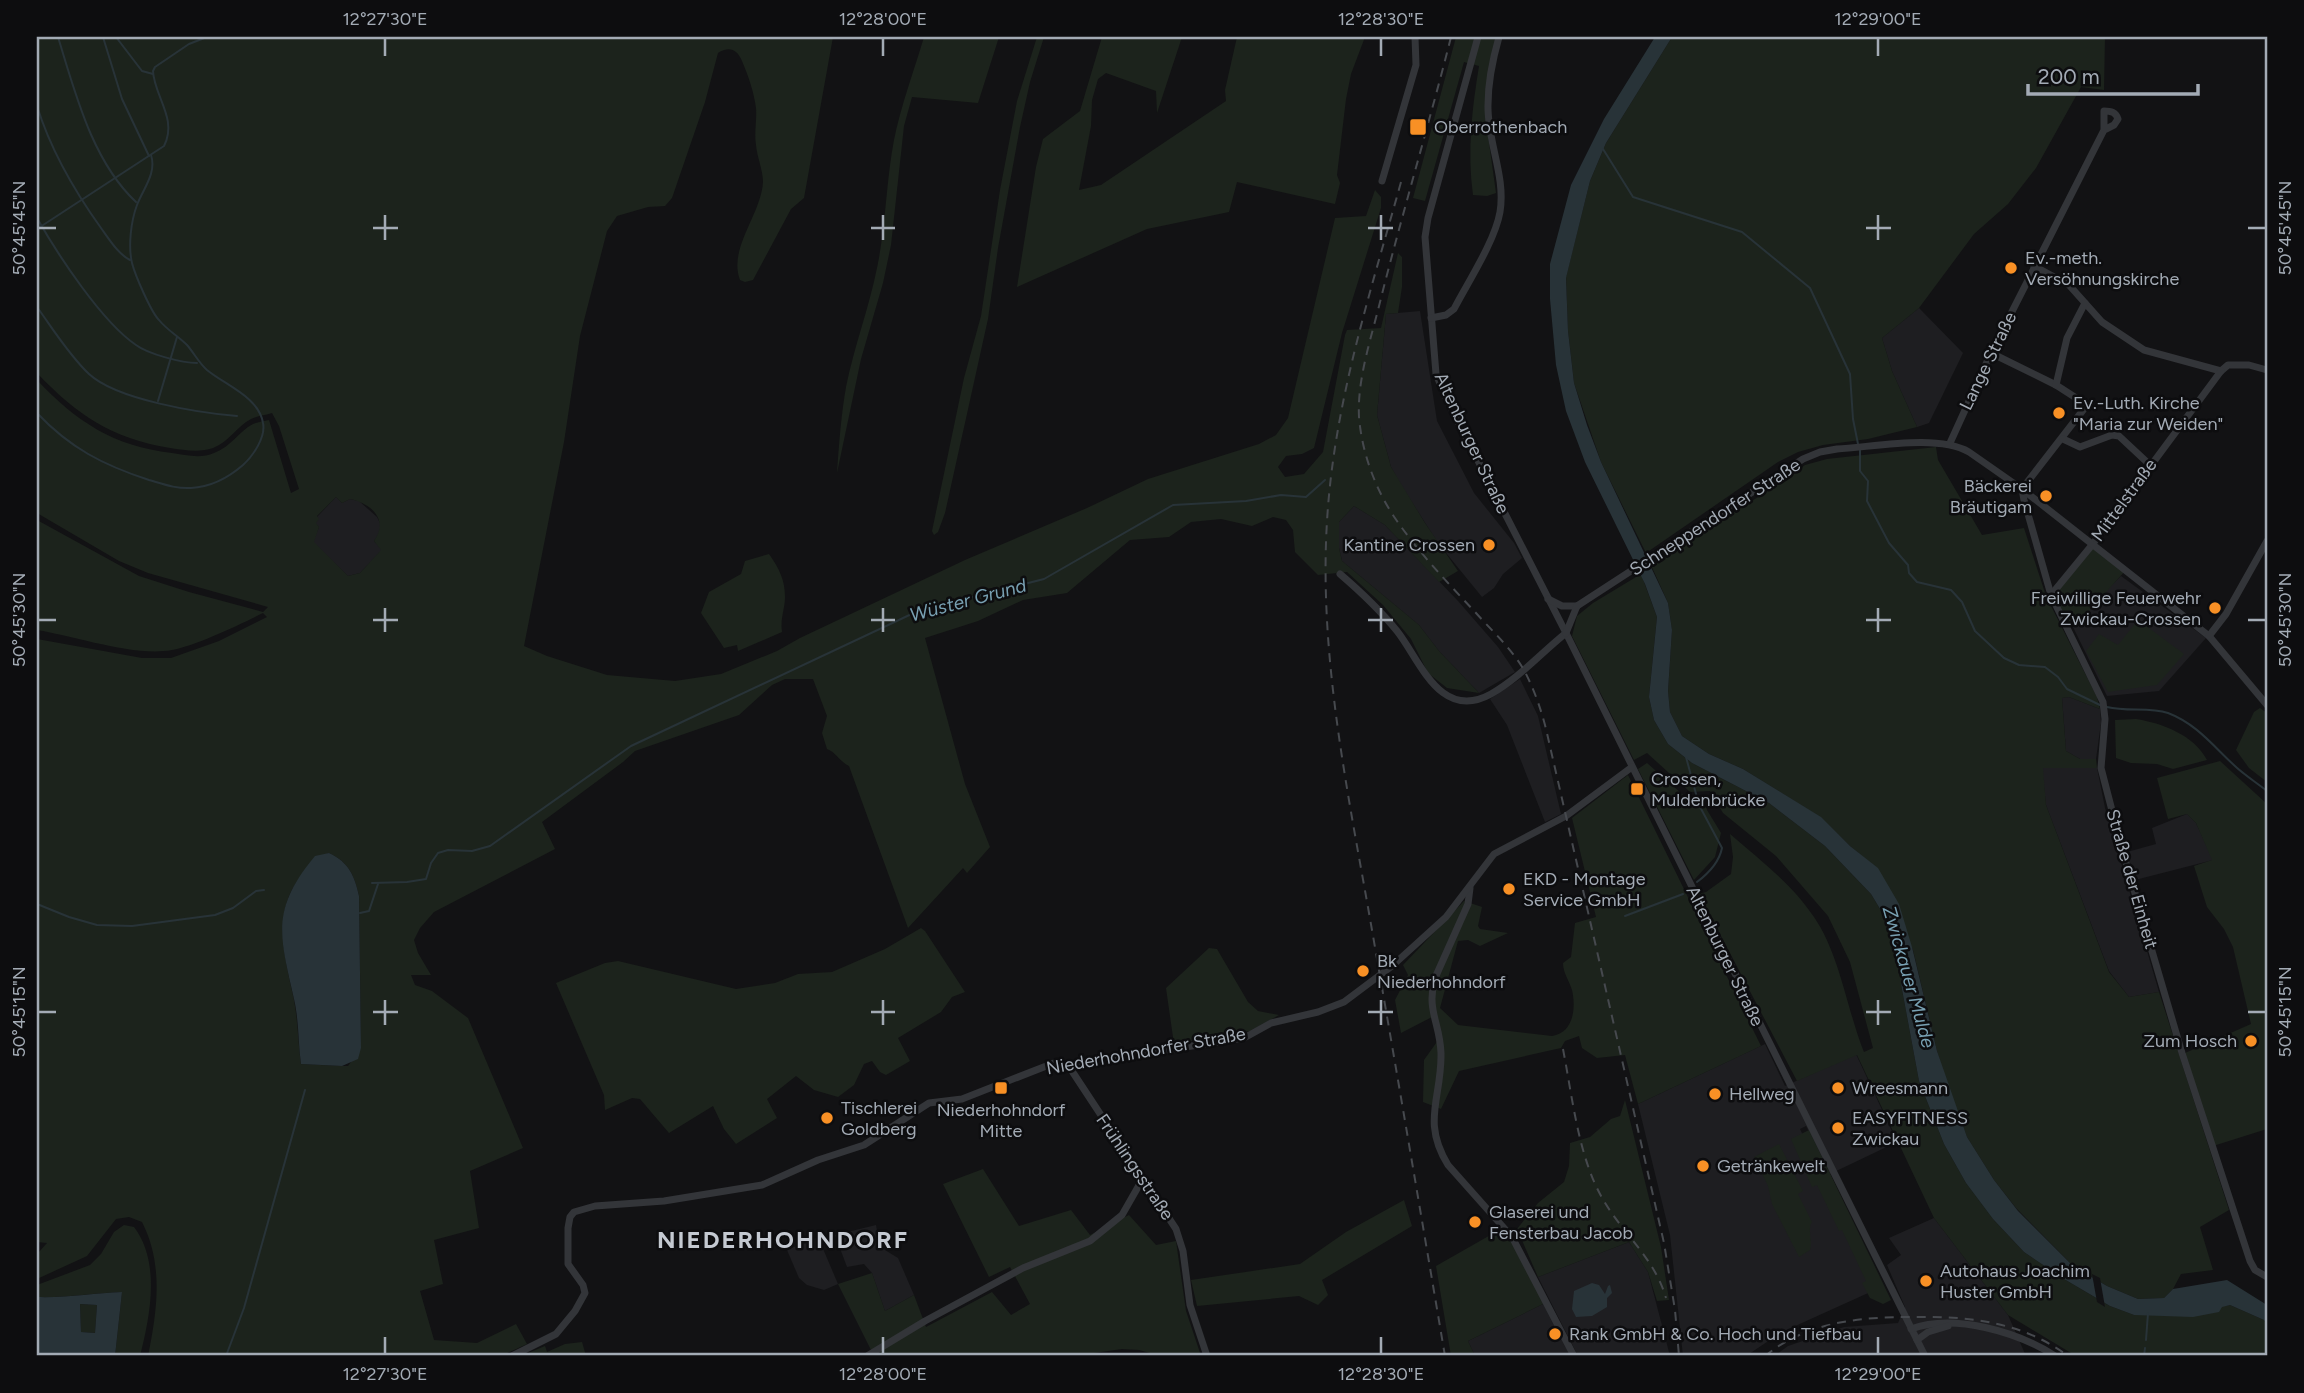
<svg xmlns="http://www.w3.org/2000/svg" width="2304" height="1393" font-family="Figtree,sans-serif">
  <rect width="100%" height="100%" fill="#121214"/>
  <g fill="#1e1e21">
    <polygon points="1919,308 1963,353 1929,423 1917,427 1892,371 1882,338"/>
    <polygon points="1420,311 1437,421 1474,493 1514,543 1522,558 1503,574 1494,588 1482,597 1438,543 1401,485 1391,467 1377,415 1386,314"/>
    <polygon points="336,497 342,503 350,499 359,501 377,517 381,525 379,534 374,541 382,550 360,573 348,576 313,542 319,527 315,523 317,517"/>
    <polygon points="1354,506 1385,525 1458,601 1498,647 1515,672 1479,693 1439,651 1419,625 1342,561 1339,548 1339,522"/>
    <polygon points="2121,576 2206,638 2159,691 2107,696 2072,625"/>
    <polygon points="1520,679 1538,716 1561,814 1545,822 1507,725 1490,699"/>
    <polygon points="2069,697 2100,709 2101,723 2096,759 2080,759 2066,751 2062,698"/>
    <polygon points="2042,768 2097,768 2105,808 2159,992 2129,997 2109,971 2046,805"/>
    <polygon points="2187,814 2196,823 2213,860 2135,880 2127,852 2156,844 2152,828"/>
    <polygon points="1765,1044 1785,1086 1856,1054 1897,1142 1830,1174 1806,1126 1800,1129 1877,1289 1782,1332 1746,1356 1683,1356 1670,1235 1638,1104"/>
    <polygon points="1934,1218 2008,1315 2026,1356 1774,1356 1788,1346 1844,1327 1898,1323 1905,1307 1887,1265 1901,1255 1889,1238"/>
    <polygon points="876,1225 880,1247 898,1258 914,1295 885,1311 872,1273 864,1264 847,1267 835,1235"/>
    <polygon points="818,1237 838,1284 824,1290 807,1285 799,1278 787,1250"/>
    <polygon points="1629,1242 1648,1272 1670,1356 1578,1356 1538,1277"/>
    <polygon points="1545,1303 1571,1356 1475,1356 1468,1341"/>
  </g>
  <g fill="#1c231c" fill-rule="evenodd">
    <path d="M37 37H833L804 198 791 209 753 280 745 282 740 280C728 248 761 215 763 182 763 170 757 157 756 145 754 133 757 120 756 108 754 92 748 75 742 61 737 49 729 46 718 53L705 102 672 198 665 206 648 207 617 216 607 231 580 336 564 442 524 646 547 656 607 675 675 681 721 674 777 651 800 638 965 560 1087 508 1148 479 1259 444 1276 435 1288 418 1335 218 1366 216 1375 190 1381 197V208L1342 333 1314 448 1302 454 1286 456 1278 467 1285 477 1304 474 1323 452 1345 335 1347 330 1381 328 1398 253 1402 257V287L1398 313 1386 314 1377 415 1391 467 1425 523 1458 571 1439 582 1385 525 1354 506 1339 522V548L1342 561 1419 625 1439 651 1479 693 1447 688 1428 673 1411 639 1383 605 1347 572 1318 575 1295 552 1293 530 1286 520 1273 517 1252 526 1221 519 1191 522 1169 537 1130 540 1067 593 1023 600 978 621 925 638 965 784 990 847 967 873 963 868 908 928 849 766C840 762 836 752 827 749L822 733 827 716 813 679H785L772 685 739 715 635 751 623 762 542 822 555 849 434 912 420 928 414 940 418 953 431 975H411L415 985 432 991 468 1018 523 1148 470 1171 479 1228 434 1240 443 1284 420 1291 434 1340 477 1343 516 1324 527 1344 501 1356H148C157 1311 164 1265 142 1222L129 1217 116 1219 87 1256 37 1279V1252L38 1253 47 1243 37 1242V1250V639L142 658H171L219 641 267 617 263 613C241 624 195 646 172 650 134 657 75 636 37 630V520L139 576 189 592 263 612 268 607 148 573 119 561 37 513V380C77 422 113 446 172 453 185 455 201 459 214 453 231 447 239 431 253 424 258 422 264 421 269 420L291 493 299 489 279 426 272 413C266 415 257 416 251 419 237 426 229 442 213 448 199 453 184 450 170 448 111 438 77 415 37 373ZM336 497 342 503 350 499C372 504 389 520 374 541L381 550 360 573 348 576 314 542 319 527 316 523 319 519 317 516ZM329 853C349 862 355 877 359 896L361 1048 348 1066H342L301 1064C298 1043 298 1021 294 1000 285 957 271 913 301 876 313 862 310 861 329 853Z"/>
    <path d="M924 37H999L978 103 912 97 904 126 891 245 883 283 861 359 837 473C839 444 841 416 846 387 854 347 869 308 877 268 886 225 886 182 894 140 901 105 914 71 924 37Z"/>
    <polygon points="1037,37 1044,37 1030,82 1020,127 998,248 988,319 945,513 938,532 934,535 932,531 964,378 981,316 1000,190 1017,101"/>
    <polygon points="1102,37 1182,37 1157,113 1156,91 1106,73 1098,79 1092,100 1091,126 1079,190 1101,185 1226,101 1225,90 1237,37 1365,37 1351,74 1346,99 1337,175 1340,183 1335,204 1237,182 1229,212 1147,229 1017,287 1036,167 1043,139 1080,111"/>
    <path d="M1456 37H1498L1486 121 1496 193 1487 196 1473 195C1467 151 1472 109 1479 66L1464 62 1425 201 1413 198Z"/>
    <polygon points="1672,37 2105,37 2104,90 2081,87 2036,168 2008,204 1974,234 1919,308 1882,338 1892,371 1917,427 1868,439 1823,445 1798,452 1778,462 1646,553 1601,462 1574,383 1568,331 1566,277 1590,181 1606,143"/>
    <polygon points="1936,447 1938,460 1982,535 2024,528 2046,596 2097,697 2100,709 2069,697 2062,698 2066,751 2080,759 2096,759 2097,768 2043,768 2046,805 2109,972 2129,997 2159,992 2229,1210 2200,1227 2213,1270 2181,1274 2173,1289 2164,1298 2138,1299 2107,1286 2073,1266 2016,1208 1994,1180 1967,1137 1950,1093 1937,1051 1913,950 1878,869 1850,846 1820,817 1743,769 1709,754 1682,736 1670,712 1668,691 1672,630 1668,603 1651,565 1777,485 1805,465 1827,459"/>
    <polygon points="2092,545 2125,571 2090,610 2067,628 2051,595"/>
    <path d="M769 554C779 568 785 580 785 597 785 609 780 618 782 632L738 651 737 645 724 648 701 613 709 592 741 574 745 561Z"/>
    <path d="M1641 574 1657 617 1649 697 1654 720 1668 744 1692 763 1769 803 1825 846 1871 894 1888 922 1901 965V984L1919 1081 1944 1144 1966 1183 1993 1219 2024 1252 2064 1279 2110 1306 2134 1315 2230 1305 2264 1320 2267 1324V1356H2076L2008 1315 1934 1218 1857 1055 1797 1081 1699 894 1706 892 1731 874 1733 857 1730 834C1760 860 1792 884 1814 917 1840 955 1847 1010 1864 1052L1873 1048 1850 962 1828 916 1776 856 1723 813 1710 791 1690 792 1647 753 1634 760 1572 636 1577 616 1593 603Z"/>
    <polygon points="2138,620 2184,654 2157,685 2108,692 2086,651 2099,634 2118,645"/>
    <polygon points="2260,708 2267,713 2267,782 2249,768 2236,750 2254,712"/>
    <path d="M2136 719C2162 723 2194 735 2207 760L2173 769 2157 764 2131 763 2116 758 2115 720Z"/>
    <polygon points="2220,761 2267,804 2267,1129 2213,1146 2185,1053 2251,1024 2233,947 2224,929 2207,907 2194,866 2212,860 2196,823 2187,814 2168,819 2157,778"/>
    <polygon points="1647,763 1690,801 1705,802 1707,810 1721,833 1715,857 1694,880 1638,769"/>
    <path d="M1628 775 1761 1046 1638 1104 1625 1055 1597 1058 1582 1048 1579 1036 1565 1041 1561 1048 1459 1071 1441 1109 1423 1102 1424 1060 1439 1039 1432 1017 1401 1033 1395 1000 1408 975 1403 965 1464 901 1482 907 1478 926 1480 929 1508 933 1480 946 1468 940 1458 941 1440 1008 1458 1025 1552 1036C1574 1033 1576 1007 1572 990 1569 980 1563 973 1563 963L1571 957 1575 923 1596 917 1572 818Z"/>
    <polygon points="921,928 925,931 965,992 952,997 941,1012 898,1038 910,1061 886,1075 880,1072 872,1061 864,1064 854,1085 838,1097 814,1090 796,1076 767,1099 777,1118 736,1144 724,1129 713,1106 669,1133 640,1099 632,1098 605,1110 604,1095 556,983 605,963 618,961 736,989 775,983 798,974 832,972 885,949"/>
    <polygon points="1209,948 1217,949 1248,1002 1258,1011 1279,1015 1250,1031 1174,1044 1166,988"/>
    <polygon points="1625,1100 1661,1247 1669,1300 1657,1301 1648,1272 1629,1242 1538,1277 1517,1229 1538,1203 1564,1182 1569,1166 1570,1143 1590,1137 1611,1119 1620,1116"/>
    <polygon points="1809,1130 1891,1300 1883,1304 1870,1298 1862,1283 1866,1281 1842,1230 1839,1231 1817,1185 1812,1187 1791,1139"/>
    <path d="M1779 1144 1803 1191 1798 1194 1812 1222C1807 1230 1813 1240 1810 1250L1799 1257 1772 1204 1768 1186 1754 1157Z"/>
    <polygon points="983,1169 1019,1226 1071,1210 1090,1235 1129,1215 1156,1245 1176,1241 1186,1311 1201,1356 1161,1356 1139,1350 1122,1349 1074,1356 874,1356 838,1284 872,1273 885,1311 914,1295 926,1327 992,1292 1011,1315 1030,1304 1010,1267 989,1277 943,1184"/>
    <polygon points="1404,1200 1412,1226 1322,1280 1328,1295 1318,1305 1299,1296 1197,1306 1191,1280 1300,1264 1346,1232"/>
    <path d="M124 1225 134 1227C161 1262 150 1317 140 1356H115L122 1292C93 1293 65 1298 37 1297V1285L90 1265 101 1254 114 1232Z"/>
    <polygon points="1501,1229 1510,1240 1545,1303 1468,1341 1475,1356 1451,1356 1436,1266"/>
    <polygon points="80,1304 97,1305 95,1333 81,1332"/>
    <polygon points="582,1342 586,1356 521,1356 545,1346 547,1352 565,1344"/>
  </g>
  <g fill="#283338" fill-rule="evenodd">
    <polygon points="1655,37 1672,37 1606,143 1590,181 1566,278 1568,331 1574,383 1587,425 1601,462 1668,603 1672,630 1668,691 1670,712 1682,736 1709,754 1743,769 1821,817 1850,846 1878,868 1899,904 1912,947 1937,1051 1967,1137 1994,1180 2018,1211 2073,1266 2107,1286 2138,1299 2164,1298 2173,1289 2227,1280 2267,1305 2267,1324 2264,1320 2230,1305 2222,1307 2219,1312 2193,1317 2134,1315 2110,1306 2064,1279 2024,1252 1993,1219 1966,1183 1944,1144 1919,1081 1901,984 1901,965 1888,922 1871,894 1825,846 1769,803 1692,763 1668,744 1654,720 1649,697 1657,617 1645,584 1585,462 1566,411 1556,365 1550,299 1550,264 1571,185 1604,119"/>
    <path d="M329 853C349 862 355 877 359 896L361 1048 358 1059 342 1066 301 1064C298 1043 299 1020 294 999 280 936 270 910 315 856Z"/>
    <polygon points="1592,1283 1599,1285 1605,1294 1608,1286 1610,1285 1612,1293 1607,1298 1607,1307 1592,1316 1576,1317 1572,1309 1574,1291"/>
    <path d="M122 1292 115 1356H37V1297C66 1298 94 1293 122 1292ZM80 1304 97 1305 95 1333 81 1332Z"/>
  </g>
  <polygon fill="#121214" points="2092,1274 2100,1278 2105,1307 2097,1302"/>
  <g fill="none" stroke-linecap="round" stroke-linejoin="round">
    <g stroke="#283338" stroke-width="2">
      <path d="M58 37C75 92 92 161 136 202"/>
      <polyline points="103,37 122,99 149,156"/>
      <polyline points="116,37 142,71 153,74"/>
      <path d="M37 106C51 151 73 189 101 228 109 239 118 254 130 260"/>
      <polyline points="1603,149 1633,197 1742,232 1810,288 1850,374 1853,419 1858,444"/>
      <path d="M37 218C58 255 102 322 136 345 148 354 182 363 197 363"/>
      <path d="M37 229 164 146C178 119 154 96 153 71L155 67 189 44 207 37"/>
      <path d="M37 307C53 329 69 355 89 374 117 400 200 413 237 416"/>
      <polyline points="158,401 177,337"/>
      <path d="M37 413C70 448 103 465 149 480 163 484 176 489 191 488 211 487 228 478 243 465 253 456 266 437 263 423 259 397 225 385 207 370 199 363 194 353 187 345 178 336 167 330 159 320 151 312 135 275 132 263 128 246 131 221 137 205 143 189 157 173 151 155"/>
      <polyline points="1860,449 1860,471 1868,481 1867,501 1889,543 1908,565 1909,573 1917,582 1951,590 1962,602 1975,631 2004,658 2019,665 2045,667 2058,677 2067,689 2102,706"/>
      <path d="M2107 707C2127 712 2149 707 2168 713 2197 724 2214 747 2236 767 2246 776 2257 783 2267 791"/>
      <path d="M1686 757 1699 805 1722 848C1719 863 1709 873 1697 882"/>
      <polyline points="372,883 407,882 426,879 431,863 438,853 448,850 472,851 490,846 631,746 918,611 1044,579 1173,505 1246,501 1281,495 1306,497 1325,480"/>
      <polyline points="37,904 69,917 97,925 132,926 215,915 233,908 256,891 264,890"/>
      <polyline points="360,913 369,911 378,884"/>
      <polyline points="1625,916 1683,894"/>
      <polyline points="2146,1340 2148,1313"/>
      <polyline points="226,1356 244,1308 305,1090"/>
      <polyline points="2144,1356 2145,1348"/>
    </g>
    <g stroke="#333539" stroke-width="7">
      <polyline points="1478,37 1428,218 1425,237 1436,374 1448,402 1566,633 1925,1356"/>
      <polyline points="1382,181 1416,65 1415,37"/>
      <polyline points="2034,266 2069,285 2102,322 2144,350 2221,371 2228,365 2249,365 2267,370"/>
      <path d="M1431 318 1446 315 1454 309C1468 282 1495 241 1500 212 1506 176 1487 141 1488 105 1488 83 1493 58 1499 37"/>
      <polyline points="1991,353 2056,385 2087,405 2022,489 2024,500 2051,595 2103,702 2105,719 2101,768 2122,849 2182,1053 2250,1261 2255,1270 2267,1277"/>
      <polyline points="2056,385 2067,338 2085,303"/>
      <polyline points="2063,439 2080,447 2112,435 2119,436 2150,465"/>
      <path d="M1950 443 1991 353 2104 130V111C2111 111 2116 112 2118 119L2114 125 2104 130"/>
      <path d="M1340 574C1361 592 1380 610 1397 631 1420 660 1440 722 1491 694 1519 678 1541 653 1566 633"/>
      <polyline points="2051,595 2092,545 2221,371"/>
      <polyline points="1548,599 1562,606 1577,606"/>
      <path d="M1566 633 1577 606 1803 459 1820 452 1837 449C1874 447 1937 434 1969 452L2022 489 2209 636 2267 705"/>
      <polyline points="2209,636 2226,614 2267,541"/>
      <path d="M1470 888 1468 904 1435 978C1426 1010 1440 1023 1441 1053 1442 1098 1421 1121 1448 1165L1512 1237 1574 1356"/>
      <polyline points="1068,1065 1176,1229 1183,1251 1190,1305 1207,1356"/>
      <path d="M1911 1329C1954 1313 2018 1332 2055 1356"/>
      <polyline points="1917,1340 1928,1332 1948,1326"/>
      <polyline points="512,1356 556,1334 575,1311 585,1293 583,1285 568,1264 568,1228 570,1217 574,1212 595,1206 664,1201 762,1185 818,1160 864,1145 929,1103 962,1099 1054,1063 1068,1065 1244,1038 1271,1023 1318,1012 1344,1002 1392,966 1446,917 1494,854 1566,816 1632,767"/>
      <polyline points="867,1356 925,1321 1023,1268 1090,1241 1122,1215 1142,1180"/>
    </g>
    <g stroke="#46494e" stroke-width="2" stroke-dasharray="9 7" stroke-linecap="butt">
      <path d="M1451 37C1429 124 1403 211 1381 298 1372 336 1357 378 1359 417 1362 454 1376 491 1397 521 1420 554 1449 584 1476 613 1493 632 1511 648 1524 670 1534 689 1541 709 1546 729L1664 1243 1675 1310 1679 1356"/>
      <path d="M1401 182C1370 294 1334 403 1327 521 1319 653 1346 783 1369 913 1395 1061 1420 1209 1445 1356"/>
      <path d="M1563 1049C1572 1095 1578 1153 1600 1194 1620 1232 1654 1256 1666 1298"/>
      <path d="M1765 1356C1808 1321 1861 1317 1914 1317 1969 1316 2023 1322 2068 1356"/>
    </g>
  </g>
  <path fill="none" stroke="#a3abb5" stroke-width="2.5" d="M385 38V56M883 38V56M1381 38V56M1878 38V56M385 215V240M883 215V240M1381 215V240M1878 215V240M38 228H56M373 228H398M871 228H895M1368 228H1393M1866 228H1891M2248 228H2266M385 608V632M883 608V632M1381 608V632M1878 608V632M38 620H56M373 620H398M871 620H895M1368 620H1393M1866 620H1891M2248 620H2266M385 1000V1025M883 1000V1025M1381 1000V1025M1878 1000V1025M38 1012H56M373 1012H398M871 1012H895M1368 1012H1393M1866 1012H1891M2248 1012H2266M385 1337V1354M883 1337V1354M1381 1337V1354M1878 1337V1354"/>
  <g fill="#f89025" stroke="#0d0d0f" stroke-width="2.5">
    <rect x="1409" y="118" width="18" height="18" rx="3.5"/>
    <circle cx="2011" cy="268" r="7"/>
    <circle cx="2059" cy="413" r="7"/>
    <circle cx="2046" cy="496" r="7"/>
    <circle cx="1489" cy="545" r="7"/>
    <circle cx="2215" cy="608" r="7"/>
    <rect x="1630" y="782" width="14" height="14" rx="3.5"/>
    <circle cx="1509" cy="889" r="7"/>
    <circle cx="1363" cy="971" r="7"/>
    <circle cx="2251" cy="1041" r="7"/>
    <rect x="994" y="1081" width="14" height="14" rx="3.5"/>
    <circle cx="1838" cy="1088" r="7"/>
    <circle cx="1715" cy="1094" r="7"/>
    <circle cx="827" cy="1118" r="7"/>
    <circle cx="1838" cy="1128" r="7"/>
    <circle cx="1703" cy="1166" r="7"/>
    <circle cx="1475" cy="1222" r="7"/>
    <circle cx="1926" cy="1281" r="7"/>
    <circle cx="1555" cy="1334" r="7"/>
  </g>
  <g text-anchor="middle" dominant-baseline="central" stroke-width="5" stroke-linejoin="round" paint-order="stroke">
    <g font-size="18" fill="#a3abb5" stroke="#0d0d0f" text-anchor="start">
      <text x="1434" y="127">Oberrothenbach</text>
      <text x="2025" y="258">Ev.-meth.<tspan x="2025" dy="21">Versöhnungskirche</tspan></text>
      <text x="2073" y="403">Ev.-Luth. Kirche<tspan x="2073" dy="21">"Maria zur Weiden"</tspan></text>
      <text x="2032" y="486" text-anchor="end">Bäckerei<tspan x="2032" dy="21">Bräutigam</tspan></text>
      <text x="1475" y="545" text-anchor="end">Kantine Crossen</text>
      <text x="2201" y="598" text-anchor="end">Freiwillige Feuerwehr<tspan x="2201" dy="21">Zwickau-Crossen</tspan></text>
      <text x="1651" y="779">Crossen,<tspan x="1651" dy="21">Muldenbrücke</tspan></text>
      <text x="1523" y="879">EKD - Montage<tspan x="1523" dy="21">Service GmbH</tspan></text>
      <text x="1377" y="961">Bk<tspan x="1377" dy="21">Niederhohndorf</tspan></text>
      <text x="2237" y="1041" text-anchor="end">Zum Hosch</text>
      <text x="1852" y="1088">Wreesmann</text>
      <text x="1729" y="1094">Hellweg</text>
      <text x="841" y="1108">Tischlerei<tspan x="841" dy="21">Goldberg</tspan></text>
      <text x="1001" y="1110" text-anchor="middle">Niederhohndorf<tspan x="1001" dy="21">Mitte</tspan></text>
      <text x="1852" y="1118">EASYFITNESS<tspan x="1852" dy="21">Zwickau</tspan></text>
      <text x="1717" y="1166">Getränkewelt</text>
      <text x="1489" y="1212">Glaserei und<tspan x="1489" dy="21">Fensterbau Jacob</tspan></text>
      <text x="1940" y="1271">Autohaus Joachim<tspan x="1940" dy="21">Huster GmbH</tspan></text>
      <text x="1569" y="1334">Rank GmbH &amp; Co. Hoch und Tiefbau</text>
    </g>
    <g font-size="18" fill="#a3abb5" stroke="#0d0d0f">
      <text transform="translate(1988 361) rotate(-64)">Lange Straße</text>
      <text transform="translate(1472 443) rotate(65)">Altenburger Straße</text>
      <text transform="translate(2124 500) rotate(-54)">Mittelstraße</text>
      <text transform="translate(1715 517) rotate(-33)">Schneppendorfer Straße</text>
      <text transform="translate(2132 879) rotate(74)">Straße der Einheit</text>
      <text transform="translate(1725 956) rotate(64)">Altenburger Straße</text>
      <text transform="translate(1146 1051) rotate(-10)">Niederhohndorfer Straße</text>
      <text transform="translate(1135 1167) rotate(56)">Frühlingsstraße</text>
    </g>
    <g font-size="19" font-style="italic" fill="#78a0b2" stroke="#0d0d0f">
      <text transform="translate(968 600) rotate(-15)">Wüster Grund</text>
      <text transform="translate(1909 977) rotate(74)">Zwickauer Mulde</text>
    </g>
    <g font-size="24" font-weight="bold" letter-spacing="2" fill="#c4c9d1" stroke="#0d0d0f">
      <text x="783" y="1239">NIEDERHOHNDORF</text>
    </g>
  </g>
  <rect width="2304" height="1393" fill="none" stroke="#0d0d0f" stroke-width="77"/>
  <path d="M2028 84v10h170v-10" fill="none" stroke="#a3abb5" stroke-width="3.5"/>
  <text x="2038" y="84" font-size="21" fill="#a3abb5" stroke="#0d0d0f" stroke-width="5" paint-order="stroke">200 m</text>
  <rect x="38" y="38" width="2228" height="1316" fill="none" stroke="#a3abb5" stroke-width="2.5"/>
  <g font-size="18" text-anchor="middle" fill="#a3abb5">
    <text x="385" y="25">12°27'30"E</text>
    <text x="883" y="25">12°28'00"E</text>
    <text x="1381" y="25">12°28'30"E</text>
    <text x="1878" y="25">12°29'00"E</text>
    <text transform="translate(19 228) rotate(-90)" y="6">50°45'45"N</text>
    <text transform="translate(2285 228) rotate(-90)" y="6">50°45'45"N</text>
    <text transform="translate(19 620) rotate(-90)" y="6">50°45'30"N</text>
    <text transform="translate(2285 620) rotate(-90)" y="6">50°45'30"N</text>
    <text transform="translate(19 1012) rotate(-90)" y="6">50°45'15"N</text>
    <text transform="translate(2285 1012) rotate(-90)" y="6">50°45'15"N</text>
    <text x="385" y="1380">12°27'30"E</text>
    <text x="883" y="1380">12°28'00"E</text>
    <text x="1381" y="1380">12°28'30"E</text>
    <text x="1878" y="1380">12°29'00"E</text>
  </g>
</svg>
